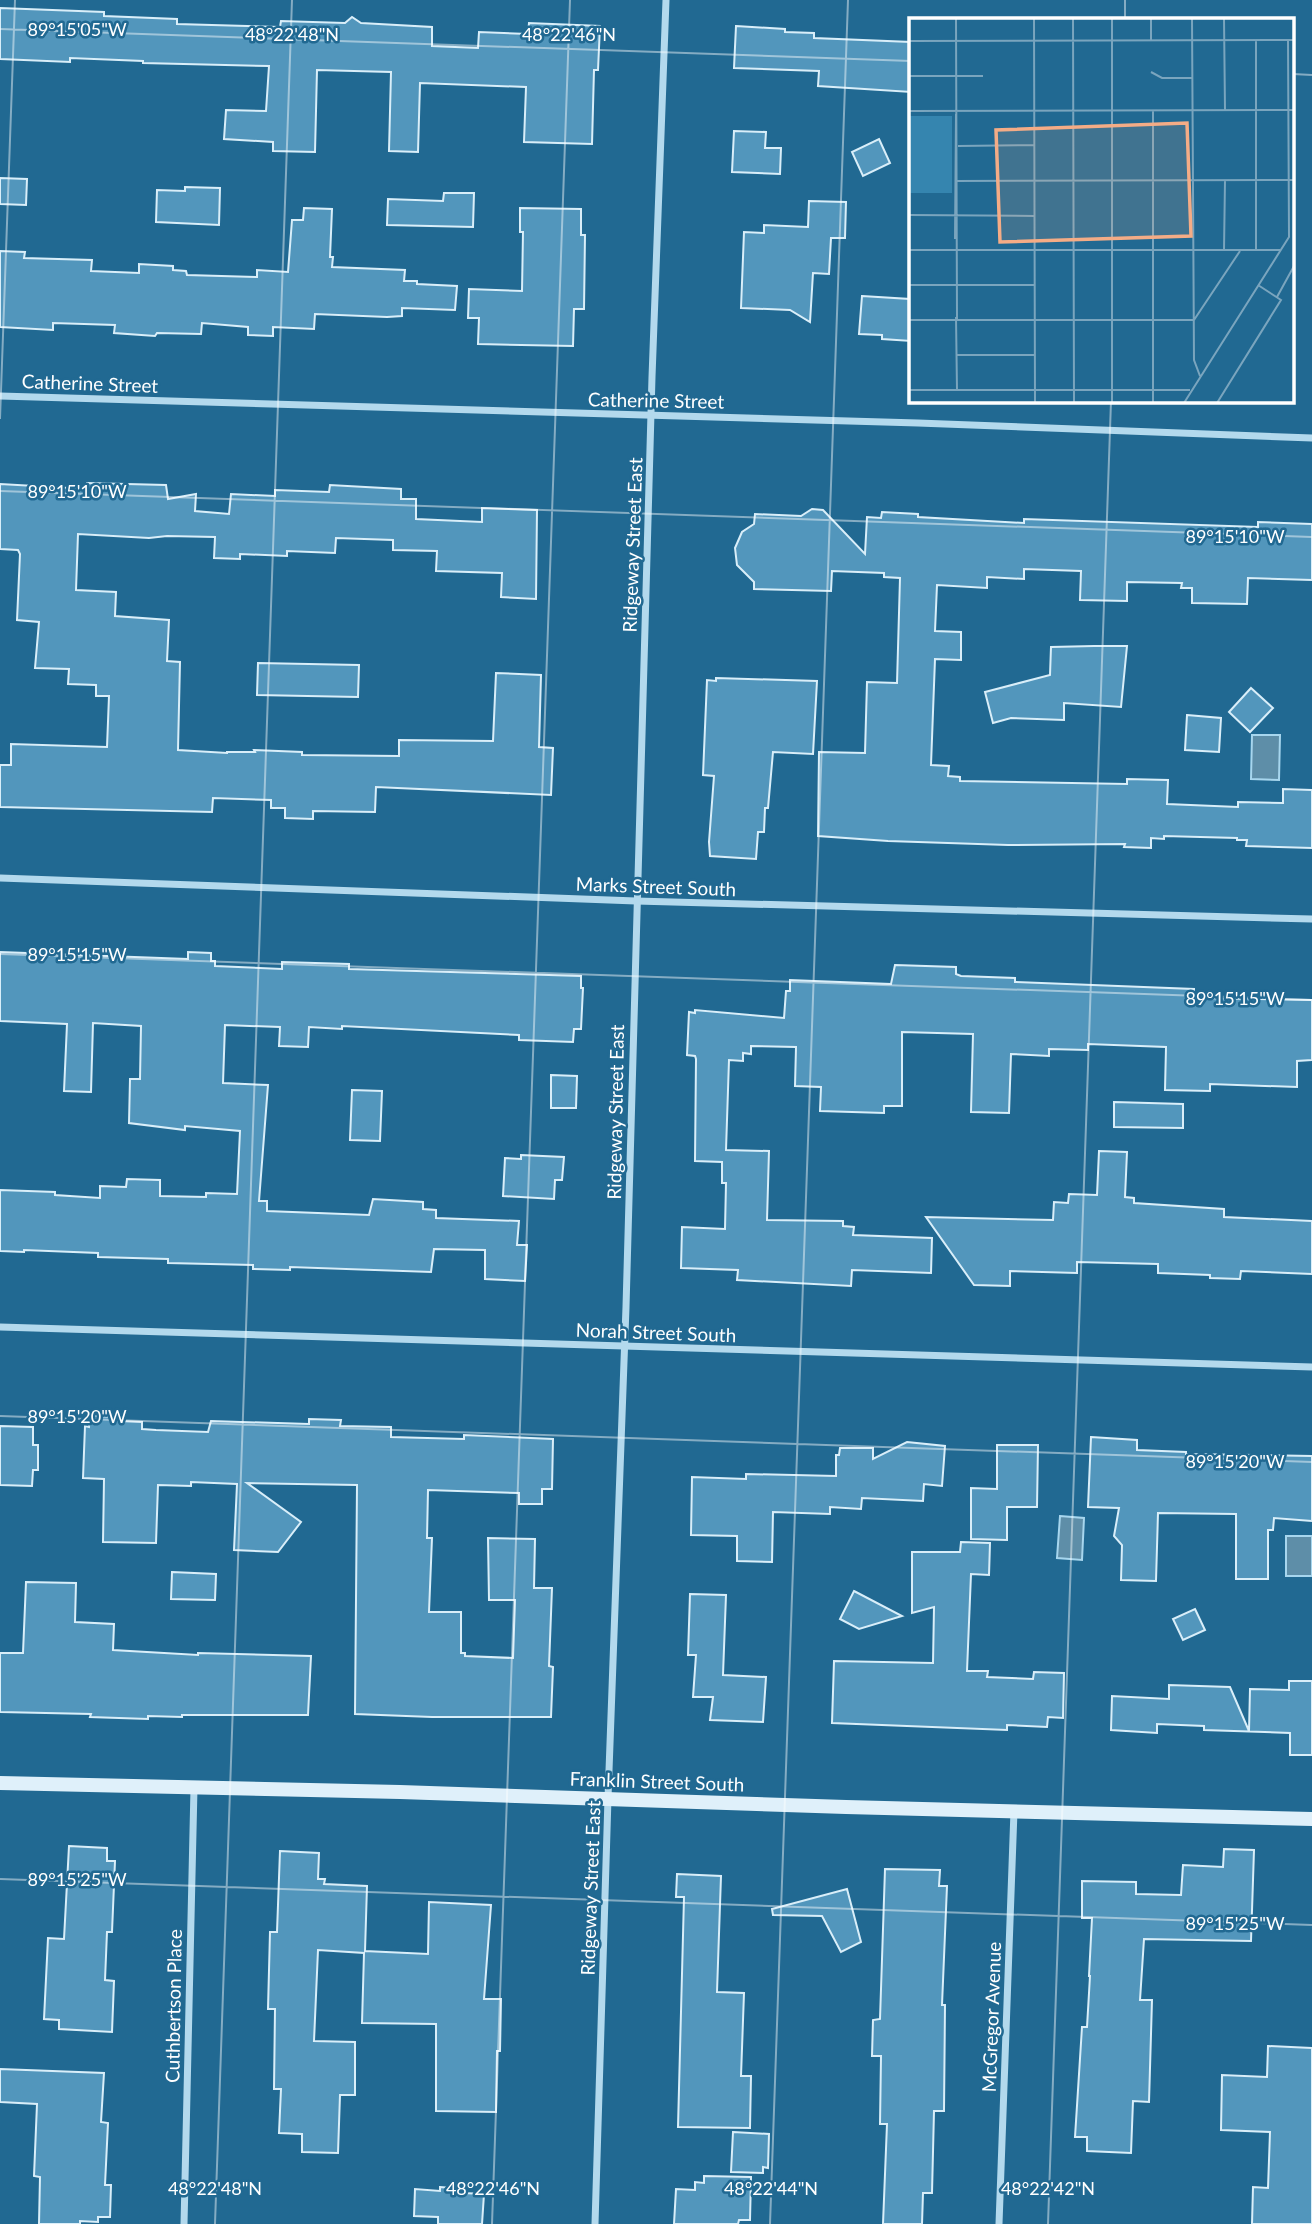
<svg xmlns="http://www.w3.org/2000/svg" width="1312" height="2224" font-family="Lato,sans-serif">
  <rect width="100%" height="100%" fill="#216992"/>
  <g fill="#5e8ea8" stroke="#a7d6ee" stroke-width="2">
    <polygon points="1252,735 1280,735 1279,780 1251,779"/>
    <polygon points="1060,1516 1084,1518 1082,1560 1057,1558"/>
    <rect x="1286" y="1536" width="26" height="40"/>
  </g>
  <g fill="#5296bc" stroke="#d9eef9" stroke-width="2">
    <polygon points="0,8 104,12 104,16 177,19 177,24 280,27 281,21 345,23 352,17 361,23 432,27 432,46 478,48 479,32 528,34 529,23 600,26 598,70 594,70 592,144 524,142 526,87 420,83 418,152 389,151 391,72 317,70 315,152 273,151 273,142 224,139 226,110 266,111 269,66 143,63 143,61 70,58 70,62 0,59"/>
    <polygon points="736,26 785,29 785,32 814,33 814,38 911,42 911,92 818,86 819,71 734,68"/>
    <polygon points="734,131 766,132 765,148 781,148 780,174 732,172"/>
    <polygon points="879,139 890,163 863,176 852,152"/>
    <polygon points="0,178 27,179 26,205 0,204"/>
    <polygon points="185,187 220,188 219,225 156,222 157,190 185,191"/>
    <polygon points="444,193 474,193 473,227 387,225 388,199 443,201"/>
    <polygon points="809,201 846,202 845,238 831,238 829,274 813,273 810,322 790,310 741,308 744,232 764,233 764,225 808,227"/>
    <polygon points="304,208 332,209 330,257 333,257 332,267 405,270 404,281 417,281 417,284 457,286 455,310 402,308 402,316 387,317 315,314 314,329 273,327 273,336 248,335 248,327 202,323 201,334 157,333 155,336 114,333 115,325 53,323 53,330 0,327 0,251 25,252 24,258 92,260 91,271 139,273 139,264 173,266 173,270 186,271 187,275 257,277 257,270 288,272 292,220 303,220"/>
    <polygon points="520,208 581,209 581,235 585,235 584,309 574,309 573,346 478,344 479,318 468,318 469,289 522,291 523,232 520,232"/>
    <polygon points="862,296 910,299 911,341 882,339 882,335 859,334"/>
    <polygon points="87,483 166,485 168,499 196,494 195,511 229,514 231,494 275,496 275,490 329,492 330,485 401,489 401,499 416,499 416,519 482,522 482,508 537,510 536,599 501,597 502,573 436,571 437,551 393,550 393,540 336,538 335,553 287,551 287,556 240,554 240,559 214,558 215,537 167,536 149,538 78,534 76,590 116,592 115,616 169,620 167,661 180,662 178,750 227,753 227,752 255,752 254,750 302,752 302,755 399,756 399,740 493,741 496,673 541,675 539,747 553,748 551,795 376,787 375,812 313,811 313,819 285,818 285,808 271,808 271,800 213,798 212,812 0,807 0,765 11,765 11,744 107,747 109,696 96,696 96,685 68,684 69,669 35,668 39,622 17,620 20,554 18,550 0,549 0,484 87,489"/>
    <polygon points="812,509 823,510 865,554 867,517 881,518 882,512 918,514 918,517 1024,523 1024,519 1258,527 1258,522 1312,524 1312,580 1248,578 1247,604 1192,603 1192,588 1181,588 1182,583 1127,582 1127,601 1080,600 1081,571 1024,569 1024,579 987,577 987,588 937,585 935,631 961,632 961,660 935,659 931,765 949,766 948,776 960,777 960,781 1127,784 1127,779 1168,780 1167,804 1238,807 1238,802 1283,803 1283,789 1312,790 1312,848 1246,846 1247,840 1237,840 1237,838 1164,836 1164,839 1151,838 1151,848 1124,847 1125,844 1008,845 888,841 818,836 819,752 865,753 867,682 897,683 900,578 884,577 884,573 832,571 831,591 754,589 754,582 737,565 735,548 742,532 754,524 755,514 801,516"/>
    <polygon points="1094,646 1127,646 1121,707 1064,703 1064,720 1011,718 993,723 985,692 1050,675 1051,647"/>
    <polygon points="258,663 359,665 358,697 257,695"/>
    <polygon points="716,678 817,681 813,754 773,752 768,808 765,808 764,832 758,832 756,859 710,856 709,842 714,776 703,775 707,680 716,681"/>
    <polygon points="1251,688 1273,708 1250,732 1229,712"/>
    <polygon points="1187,715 1221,718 1219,752 1185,750"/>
    <polygon points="0,952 188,959 188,952 211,953 211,961 215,961 215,966 282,969 282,962 349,964 349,969 581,976 581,988 583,988 581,1029 574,1029 573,1042 519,1040 519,1035 342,1026 342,1029 309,1027 308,1047 279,1046 280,1027 225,1025 223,1083 268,1085 259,1201 267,1201 267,1211 369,1215 373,1199 423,1202 423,1209 436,1210 436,1218 519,1221 517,1245 527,1245 525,1281 485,1279 485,1250 434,1249 431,1272 290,1267 290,1270 253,1269 253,1265 168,1263 168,1259 98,1257 98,1253 24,1250 24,1252 0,1251 0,1190 55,1192 55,1195 100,1198 100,1186 126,1187 127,1179 160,1180 160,1196 206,1197 206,1193 237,1194 240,1131 185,1126 185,1130 129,1123 130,1079 140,1079 141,1026 93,1023 91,1092 64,1091 67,1024 0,1021"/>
    <polygon points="895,965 956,967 956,974 961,976 1015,978 1015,982 1194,989 1194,998 1312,1000 1312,1060 1297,1061 1297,1087 1210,1084 1210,1091 1165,1090 1166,1047 1088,1044 1088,1050 1049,1049 1049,1056 1011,1054 1009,1113 971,1112 973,1034 902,1032 902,1106 884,1106 884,1113 820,1111 821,1087 795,1086 796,1047 751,1046 751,1054 743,1053 743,1061 729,1060 726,1150 769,1151 767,1220 843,1221 843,1226 854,1227 853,1235 932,1238 931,1273 852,1270 851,1286 737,1280 738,1270 681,1268 682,1227 725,1229 726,1183 722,1183 722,1162 695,1161 696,1059 695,1056 687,1055 689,1012 695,1013 695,1010 784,1018 786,991 790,991 790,980 891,984"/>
    <polygon points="551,1075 577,1076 576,1108 551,1108"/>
    <polygon points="352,1090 382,1091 380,1141 350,1140"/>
    <polygon points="1114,1102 1183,1104 1183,1128 1114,1127"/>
    <polygon points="1099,1151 1127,1152 1125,1197 1134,1198 1134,1203 1224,1209 1224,1217 1312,1221 1312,1274 1241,1271 1240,1279 1210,1278 1210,1275 1158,1273 1158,1264 1077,1262 1077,1273 1010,1271 1010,1286 974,1285 926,1217 1053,1220 1054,1202 1068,1203 1069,1194 1097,1195"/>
    <polygon points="521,1155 564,1157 562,1180 555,1180 554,1199 503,1196 505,1158 521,1159"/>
    <polygon points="90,1416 121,1417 121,1421 142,1422 142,1429 156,1430 208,1432 211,1421 309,1424 309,1419 341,1420 340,1426 391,1427 391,1437 464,1439 464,1435 553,1439 552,1489 542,1489 542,1504 519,1504 519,1493 428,1490 427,1538 432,1538 429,1612 461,1612 461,1653 465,1653 465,1656 513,1658 515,1600 489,1600 488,1538 535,1539 534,1588 552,1588 549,1666 553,1667 551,1717 432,1717 355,1714 357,1485 247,1483 301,1522 278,1552 234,1550 237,1484 191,1482 191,1486 158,1485 156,1543 103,1542 104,1479 83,1478 85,1426 89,1427"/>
    <polygon points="0,1426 33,1427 33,1445 38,1445 38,1470 33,1470 32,1486 0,1485"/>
    <polygon points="1091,1437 1137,1440 1137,1450 1186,1452 1186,1454 1312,1456 1312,1521 1274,1518 1273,1530 1268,1530 1268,1579 1236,1579 1236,1514 1158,1513 1156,1581 1121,1580 1122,1545 1114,1536 1119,1508 1088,1507"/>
    <polygon points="907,1442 945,1446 942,1486 924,1484 923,1501 862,1498 861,1509 830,1507 830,1514 773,1512 772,1562 737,1561 737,1536 691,1535 692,1477 746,1479 746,1474 836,1476 836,1455 839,1455 840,1448 873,1448 873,1459"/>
    <polygon points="997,1445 1038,1445 1037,1507 1007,1507 1007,1540 971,1539 971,1488 997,1489"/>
    <polygon points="961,1542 990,1543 989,1575 971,1574 967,1671 988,1671 987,1677 1033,1679 1034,1672 1064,1673 1063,1718 1048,1717 1047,1727 1007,1725 1007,1730 832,1723 834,1661 933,1663 934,1607 912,1613 912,1552 960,1552"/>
    <polygon points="172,1572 216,1574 215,1600 171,1599"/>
    <polygon points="26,1582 76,1583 75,1622 114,1624 113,1650 198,1655 198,1653 311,1656 308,1715 182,1715 182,1717 148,1716 148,1719 90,1717 91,1714 0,1712 0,1653 23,1653"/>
    <polygon points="854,1591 902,1616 859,1629 840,1619"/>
    <polygon points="690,1594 726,1595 723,1675 766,1677 763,1722 710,1720 713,1697 693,1697 696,1655 688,1655"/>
    <polygon points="1195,1609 1205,1630 1183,1640 1173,1619"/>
    <polygon points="1289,1681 1312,1681 1312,1755 1290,1755 1290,1733 1204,1730 1204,1726 1157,1724 1157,1733 1111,1730 1112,1696 1169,1699 1169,1685 1230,1687 1249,1731 1250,1689 1289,1690"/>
    <polygon points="69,1846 107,1848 107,1861 115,1861 112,1932 107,1932 105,1980 114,1981 112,2032 59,2029 59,2020 44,2019 48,1938 64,1939"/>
    <polygon points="1224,1849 1254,1850 1251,1941 1144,1939 1140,2000 1152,2000 1149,2102 1133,2101 1131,2153 1087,2151 1087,2137 1075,2137 1082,2027 1087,2027 1090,1976 1089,1976 1092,1918 1082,1918 1082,1881 1136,1882 1136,1894 1181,1895 1183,1865 1223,1867"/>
    <polygon points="280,1851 319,1853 318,1879 325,1879 324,1884 367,1886 365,1951 428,1954 429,1902 491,1905 484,1999 501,1999 500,2051 497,2051 496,2112 436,2111 436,2024 362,2023 364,1953 318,1950 314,2041 355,2042 355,2095 340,2095 338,2153 302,2152 302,2134 279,2133 281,2089 274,2089 275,2009 268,2009 270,1932 277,1932"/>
    <polygon points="885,1869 940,1870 939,1886 947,1886 942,2005 945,2005 944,2111 934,2111 932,2193 923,2193 922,2224 883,2224 887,2124 880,2124 881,2056 872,2056 873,2020 880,2019"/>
    <polygon points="677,1874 721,1876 717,1992 744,1993 741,2076 751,2076 750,2128 678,2127 684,1897 676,1897"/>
    <polygon points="847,1889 861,1942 841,1952 822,1916 773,1915 772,1909"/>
    <polygon points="1268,2046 1312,2048 1312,2224 1252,2224 1253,2187 1268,2188 1270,2132 1221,2130 1222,2075 1267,2077"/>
    <polygon points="0,2069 104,2073 101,2122 108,2123 105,2185 111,2185 110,2217 98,2217 98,2222 80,2221 80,2224 39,2224 40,2177 34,2176 37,2104 0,2102"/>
    <polygon points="733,2132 769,2134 768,2168 763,2167 763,2173 731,2172"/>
    <polygon points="704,2176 751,2177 750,2220 739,2220 738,2224 674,2224 676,2189 695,2190 695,2182 704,2183"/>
    <polygon points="440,2187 463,2189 463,2193 484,2194 482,2224 438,2224 438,2217 414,2216 415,2189 440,2191"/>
  </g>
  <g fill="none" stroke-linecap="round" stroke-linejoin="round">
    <g stroke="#b3d9ed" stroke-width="7">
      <polyline points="0,396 918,423 1312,438"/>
      <polyline points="0,878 636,901 1312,919"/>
      <polyline points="0,1327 1312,1367"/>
      <polyline points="184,2224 194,1788"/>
      <polyline points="595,2224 608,1798 626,1307 652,377 666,0"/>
      <polyline points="999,2224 1014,1811"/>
    </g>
    <polyline stroke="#dff0fa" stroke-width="14" points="0,1783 400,1792 846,1807 1312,1819"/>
  </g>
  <path fill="none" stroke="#fff" stroke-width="2" stroke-opacity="0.45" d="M1125 19V0M0 29 911 61M1293 74 1312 75M0 419 15 0M0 491 1312 537M0 954 1312 1000M0 1416 1312 1462M0 1879 1312 1925M215 2224 292 0M492 2224 570 0M770 2224 848 0M1048 2224 1111 401"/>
  <g text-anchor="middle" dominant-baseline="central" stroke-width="5" stroke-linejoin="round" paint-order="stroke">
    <g font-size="19" fill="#fff" stroke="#216992">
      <text transform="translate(90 383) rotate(2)">Catherine Street</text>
      <text transform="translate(656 400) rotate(1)">Catherine Street</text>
      <text transform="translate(632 545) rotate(-88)">Ridgeway Street East</text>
      <text transform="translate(656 886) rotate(2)">Marks Street South</text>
      <text transform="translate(615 1112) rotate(-89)">Ridgeway Street East</text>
      <text transform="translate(656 1332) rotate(2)">Norah Street South</text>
      <text transform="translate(657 1781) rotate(2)">Franklin Street South</text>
      <text transform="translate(590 1888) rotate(-88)">Ridgeway Street East</text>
      <text transform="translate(173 2006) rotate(-89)">Cuthbertson Place</text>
      <text transform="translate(991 2017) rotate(-88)">McGregor Avenue</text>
    </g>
  </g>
  <g transform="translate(909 18)">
    <rect width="385" height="385" fill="#216992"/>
    <path d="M0 98H43V175H0Z" fill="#3585af"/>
    <path fill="none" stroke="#7aa5be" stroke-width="2" d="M47 0 48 302M125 0 126 385M164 0 165 385M203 0V385M242 0V23M283 0 285 342 291 358M315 0 316 92M347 22V232M0 23 385 22M242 54 253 60H284M0 58H74M0 93 385 92M244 93V385M49 128 125 127M46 163 385 162M0 197 126 198M46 221 47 96M0 232H371M315 232 316 162M0 267H126M368 279 385 248M47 299 48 372M0 302H285M285 302 331 233M48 337H126M0 372H281M275 385 380 219 379 22M308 385 372 282 349 267"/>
    <path fill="#f4ac86" fill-opacity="0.15" stroke="#f4ac86" stroke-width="3.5" d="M278 105 282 218 91 224 87 112Z"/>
    <rect width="385" height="385" fill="none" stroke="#fff" stroke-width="3.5"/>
  </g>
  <g font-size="18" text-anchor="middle" fill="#fff" stroke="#216992" stroke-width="5" stroke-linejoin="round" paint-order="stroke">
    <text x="77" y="36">89°15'05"W</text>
    <text x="292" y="41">48°22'48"N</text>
    <text x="569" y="41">48°22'46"N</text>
    <text x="77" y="498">89°15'10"W</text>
    <text x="1235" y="543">89°15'10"W</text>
    <text x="77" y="961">89°15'15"W</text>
    <text x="1235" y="1005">89°15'15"W</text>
    <text x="77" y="1423">89°15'20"W</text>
    <text x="1235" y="1468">89°15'20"W</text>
    <text x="77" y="1886">89°15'25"W</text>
    <text x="1235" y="1930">89°15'25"W</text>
    <text x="215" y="2195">48°22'48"N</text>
    <text x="493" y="2195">48°22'46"N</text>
    <text x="771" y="2195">48°22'44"N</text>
    <text x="1048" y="2195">48°22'42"N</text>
  </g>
</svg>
